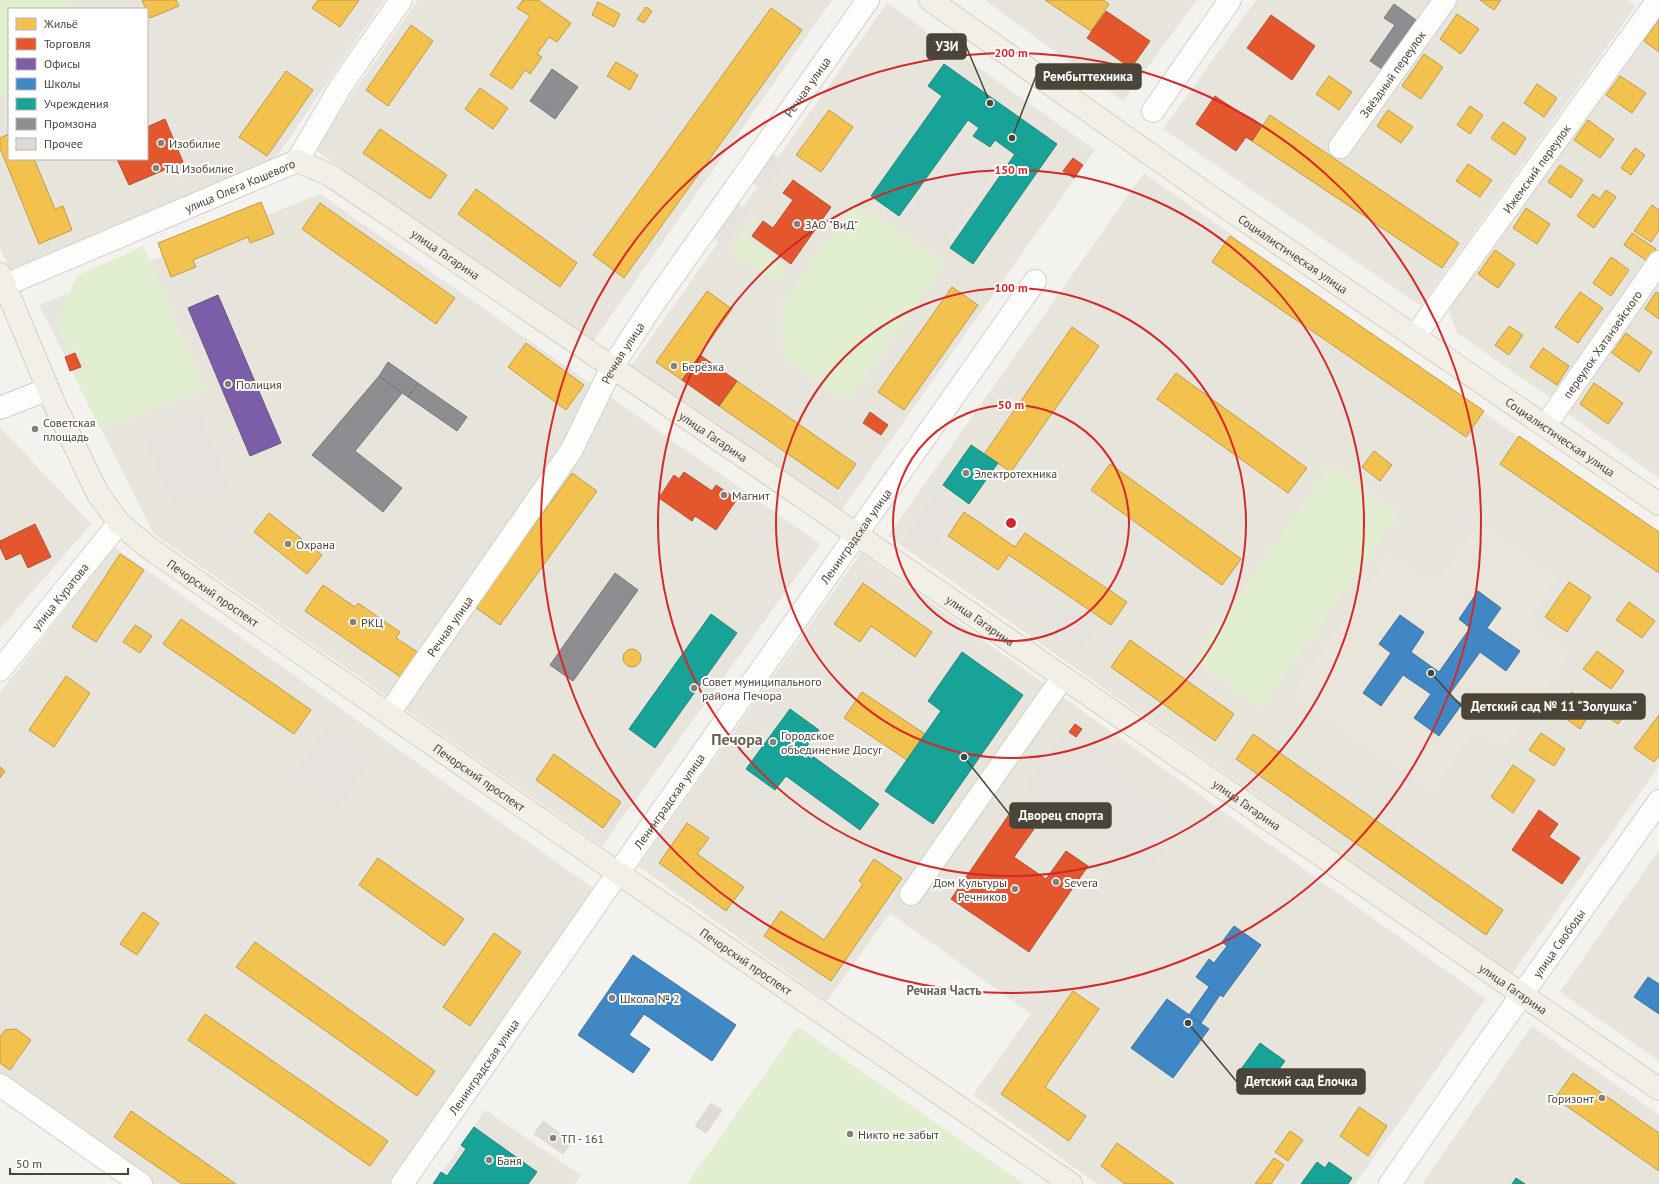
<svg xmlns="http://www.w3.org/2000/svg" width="1659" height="1184" font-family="'PT Sans',sans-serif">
  <rect width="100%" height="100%" fill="#f4f2ee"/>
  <g fill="#e7e4dc" fill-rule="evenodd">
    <path d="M0 0H384L273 162 9 270 0 247ZM9 9H147V159H9Z"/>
    <polygon points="418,0 832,0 592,343 314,149"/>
    <polygon points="985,0 1197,0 1123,101"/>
    <polygon points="1256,0 1627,0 1636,6 1421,306 1163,129"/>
    <polygon points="887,3 1095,150 838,515 629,369"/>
    <polygon points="1659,8 1659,252 1555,401 1457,333 1447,305"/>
    <polygon points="1144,173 1659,536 1659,766 1511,975 888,536"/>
    <polygon points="320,194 820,544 602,846 154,534 39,305"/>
    <polygon points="1659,273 1659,478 1564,411"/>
    <polygon points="0,427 91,524 0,629"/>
    <polygon points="114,547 597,891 393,1184 153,1184 0,1078 0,693"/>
    <polygon points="861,553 1486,999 1355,1184 1097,1184 973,1095 1031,1014 890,913 827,1001 638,866"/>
    <polygon points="1659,850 1659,1061 1560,992"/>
    <polygon points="1532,1026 1659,1115 1659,1184 1422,1184"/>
    <polygon points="485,1110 581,1175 575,1184 434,1184"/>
  </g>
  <polygon fill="#eae5da" points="1479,526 1556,580 1525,625 1568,655 1505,745 1477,726 1432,790 1294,692 1389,557 1434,588"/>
  <g fill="#e1eecf">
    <polygon points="0,0 69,0 73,9 9,9 9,93 0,96"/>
    <polygon points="854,202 945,264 848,401 784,357 781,305"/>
    <polygon points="754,217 758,219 758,221 746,238 786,267 786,271 780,279 773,280 730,249"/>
    <polygon points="143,246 205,389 100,429 75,378 85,370 79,351 67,349 56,322 77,276"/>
    <polygon points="1330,466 1398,514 1262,707 1194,660"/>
    <polygon points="798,1027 1024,1184 687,1184"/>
  </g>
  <g fill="#e6e3df">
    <polygon points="963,137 1000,163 944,242 907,216"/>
    <polygon points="772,153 785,162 764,191 751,182"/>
    <polygon points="736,202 750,212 725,246 712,237"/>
    <polygon points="199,413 228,484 173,507 144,436"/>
    <polygon points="938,490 962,507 932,549 909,532"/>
    <polygon points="1014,573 1095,629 1082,648 1000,593"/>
    <polygon points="326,728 371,759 337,809 292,778"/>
    <polygon points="1062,735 1184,820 1147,872 1025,787"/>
  </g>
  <g fill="#f2c14e" stroke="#c09c48">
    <polygon points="142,0 176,0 179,6 150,18"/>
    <polygon points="318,0 359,0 340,27 312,8"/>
    <polygon points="523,0 538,0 571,23 557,42 549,37 537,54 542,57 530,74 525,70 512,89 490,75 530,16 517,8"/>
    <polygon points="1045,0 1103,0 1109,4 1091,31"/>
    <polygon points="1480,0 1501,0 1494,10"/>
    <polygon points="598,2 620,14 614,27 592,15"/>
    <polygon points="646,7 652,11 644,23 637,19"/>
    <polygon points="771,8 802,30 624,278 593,255"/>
    <polygon points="1457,14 1479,29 1461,54 1440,39"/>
    <polygon points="1659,19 1659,52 1644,41"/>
    <polygon points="411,25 433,41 388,106 366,90"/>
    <polygon points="1424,54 1443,67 1421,99 1402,86"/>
    <polygon points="616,62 638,75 630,90 607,76"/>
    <polygon points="286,71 313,90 267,156 239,137"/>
    <polygon points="1329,76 1352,92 1339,110 1316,94"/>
    <polygon points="1620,76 1646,93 1632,113 1606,95"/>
    <polygon points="1537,84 1557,98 1544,117 1524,103"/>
    <polygon points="480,88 508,108 493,129 465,109"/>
    <polygon points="1470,106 1483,115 1470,134 1457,125"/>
    <polygon points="829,110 853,127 821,172 796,155"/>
    <polygon points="1388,110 1413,127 1401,143 1377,126"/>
    <polygon points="1270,115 1459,243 1442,268 1252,141"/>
    <polygon points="1588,120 1614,139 1600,158 1574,140"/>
    <polygon points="1503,122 1526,138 1515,155 1491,138"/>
    <polygon points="380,129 447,175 430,199 363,153"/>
    <polygon points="9,134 9,159 34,159 55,209 63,206 72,230 39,244 0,148 0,138"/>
    <polygon points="1635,148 1645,155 1631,175 1621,168"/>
    <polygon points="1468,164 1492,180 1480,197 1456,181"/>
    <polygon points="1560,165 1583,180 1571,198 1548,182"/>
    <polygon points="476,189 577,263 560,287 458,214"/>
    <polygon points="1606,190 1616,197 1594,228 1577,216 1593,194 1600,199"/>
    <polygon points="261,202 274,234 250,243 248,237 193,260 196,267 171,277 158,243"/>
    <polygon points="320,203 455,298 436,324 302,229"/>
    <polygon points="1652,205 1659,210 1659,230 1651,242 1634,231"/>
    <polygon points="1526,208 1550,224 1537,244 1513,228"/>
    <polygon points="1632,233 1656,249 1647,261 1624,245"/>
    <polygon points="1230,236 1484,411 1466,437 1212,262"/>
    <polygon points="1495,250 1515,264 1498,288 1478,274"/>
    <polygon points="1611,257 1629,270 1611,296 1593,283"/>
    <polygon points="952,287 978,305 904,410 878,392"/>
    <polygon points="707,291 732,309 682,380 656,362"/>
    <polygon points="1580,292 1603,308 1578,343 1555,327"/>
    <polygon points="1656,292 1659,294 1659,319 1645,309"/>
    <polygon points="1509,326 1523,335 1509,355 1495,345"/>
    <polygon points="1072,327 1099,346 1011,472 984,454"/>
    <polygon points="1626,333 1652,352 1639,372 1612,353"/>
    <polygon points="526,343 584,385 566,410 508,367"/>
    <polygon points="1543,348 1569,366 1557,385 1530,367"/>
    <polygon points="1176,373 1307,468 1288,493 1157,399"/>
    <polygon points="737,381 856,464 838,489 719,406"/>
    <polygon points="1594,383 1623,403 1608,424 1580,404"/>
    <polygon points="1519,436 1659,532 1659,573 1500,464"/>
    <polygon points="1374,451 1392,465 1380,481 1362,467"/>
    <polygon points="1110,464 1241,559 1222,585 1091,490"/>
    <polygon points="572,473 597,491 500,625 475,607"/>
    <polygon points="964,512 1015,547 1025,533 1127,602 1111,625 1009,555 998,570 948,536"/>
    <polygon points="269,513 322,555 307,574 254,532"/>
    <polygon points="120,554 144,570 96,642 72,627"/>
    <polygon points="1569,582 1591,597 1567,632 1545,617"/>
    <polygon points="863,583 932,632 915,657 871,626 860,642 834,624"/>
    <polygon points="323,585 355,607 358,603 400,632 396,638 419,653 402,678 305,611"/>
    <polygon points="1629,602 1655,621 1642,638 1616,620"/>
    <polygon points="181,619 311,710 294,734 163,644"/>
    <polygon points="135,625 152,636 140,653 123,642"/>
    <polygon points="1130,640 1234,714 1215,741 1111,667"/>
    <circle cx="632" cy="658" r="9"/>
    <polygon points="1597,651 1624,671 1611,689 1583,669"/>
    <polygon points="66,676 90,693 54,747 29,730"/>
    <polygon points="862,692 925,734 907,760 844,718"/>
    <polygon points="1572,692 1594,708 1580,729 1558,713"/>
    <polygon points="1622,700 1631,706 1618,724 1609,718"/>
    <polygon points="1659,715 1659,756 1654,762 1634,748"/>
    <polygon points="1541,733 1565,749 1554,766 1529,750"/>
    <polygon points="1253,734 1503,910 1486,935 1236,759"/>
    <polygon points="554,754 621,802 603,828 536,780"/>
    <polygon points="1513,765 1535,780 1513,813 1491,797"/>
    <polygon points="0,767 5,771 0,778"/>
    <polygon points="687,823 709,838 697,854 744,887 726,911 659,863"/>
    <polygon points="378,858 464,919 444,946 359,885"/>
    <polygon points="874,859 902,878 831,981 764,936 781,911 824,940 863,884 859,881"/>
    <polygon points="143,912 159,923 137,955 120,944"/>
    <polygon points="494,933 521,952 470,1026 443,1007"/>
    <polygon points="255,942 435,1071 417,1096 236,967"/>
    <polygon points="1073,991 1099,1009 1045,1087 1086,1116 1069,1141 1001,1094"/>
    <polygon points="205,1014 388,1141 370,1166 188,1040"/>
    <polygon points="16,1029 31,1040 10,1070 0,1063 0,1037 5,1030"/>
    <polygon points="1573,1073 1659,1133 1659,1171 1555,1098"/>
    <polygon points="1359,1107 1387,1126 1368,1156 1340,1136"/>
    <polygon points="131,1111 236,1184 182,1184 114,1137"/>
    <polygon points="1290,1131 1303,1140 1288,1161 1275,1152"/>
    <polygon points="1117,1143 1174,1184 1125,1184 1101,1166"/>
    <polygon points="1274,1158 1284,1165 1271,1184 1255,1184"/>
  </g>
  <g fill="#e4572e" stroke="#b65131">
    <polygon points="1106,11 1150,41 1131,68 1087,38"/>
    <polygon points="1271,15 1315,46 1292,80 1247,48"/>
    <polygon points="1215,96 1261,127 1252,141 1246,137 1236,151 1196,124"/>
    <polygon points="165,119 183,162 129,185 117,159 147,159 147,127"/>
    <polygon points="1073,158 1083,165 1074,178 1063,171"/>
    <polygon points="793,180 831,207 791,264 752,236 763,221 773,228 793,200 783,193"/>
    <polygon points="75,353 81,367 70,371 65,357"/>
    <polygon points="700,355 737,381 719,406 682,380"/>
    <polygon points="870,412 888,425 881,435 863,423"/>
    <polygon points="684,472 712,491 716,485 737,499 716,530 695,516 692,521 659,498 674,475 679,479"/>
    <polygon points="35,524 51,557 28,568 21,553 6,560 0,547 0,541"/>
    <polygon points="1075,724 1082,729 1076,737 1069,732"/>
    <polygon points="1539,810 1558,824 1549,837 1580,858 1562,884 1512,850"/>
    <polygon points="1010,813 1034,829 1014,857 1046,879 1066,851 1088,866 1029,952 951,899"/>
  </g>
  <polygon fill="#7b5ea7" stroke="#6d5686" points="218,295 281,443 250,456 188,308"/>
  <g fill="#3f88c5" stroke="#43749b">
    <polygon points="1478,591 1501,608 1487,628 1520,651 1506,671 1480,652 1449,695 1462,704 1439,736 1414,718 1431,694 1403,675 1381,706 1363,693 1391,653 1379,644 1400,615 1424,632 1411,652 1439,672 1470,628 1459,619"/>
    <polygon points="1234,926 1261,945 1223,997 1196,977 1209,959 1214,963 1227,946 1222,942"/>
    <polygon points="633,955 736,1025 712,1061 644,1014 629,1035 650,1049 633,1073 578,1035"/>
    <polygon points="1648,977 1659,984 1659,1014 1634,997"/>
    <polygon points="1209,987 1220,995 1201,1023 1189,1015"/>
    <polygon points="1167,999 1209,1029 1173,1078 1131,1048"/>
  </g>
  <g fill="#17a398" stroke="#27867c">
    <polygon points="944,64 1057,144 1038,171 995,140 990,147 973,136 979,128 968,120 899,216 871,196 942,96 928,86"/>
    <polygon points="1015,154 1038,171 973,264 950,248"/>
    <polygon points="971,445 998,463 969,504 943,485"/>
    <polygon points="711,614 737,633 655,748 629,729"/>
    <polygon points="962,652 1023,695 933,824 885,791 941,711 928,701"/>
    <polygon points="790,709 819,730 804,750 879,804 860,830 786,776 775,790 746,769"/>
    <polygon points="1260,1043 1285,1061 1261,1094 1236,1076"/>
    <polygon points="474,1127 537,1172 528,1184 433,1184 441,1172 447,1176 466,1149 461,1145"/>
    <polygon points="1317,1162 1325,1168 1329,1162 1352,1178 1348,1184 1301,1184"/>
    <polygon points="1516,1178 1525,1184 1512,1184"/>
  </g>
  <g fill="#8d8d92" stroke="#797777">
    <polygon points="1394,4 1416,20 1382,69 1370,61 1395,25 1384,18"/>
    <polygon points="552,69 578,87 555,119 530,101"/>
    <polygon points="388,362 418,383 408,397 379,376"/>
    <polygon points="379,376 402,393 355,451 402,488 383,512 312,455"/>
    <polygon points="418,383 467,417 457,431 408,397"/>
    <polygon points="615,573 638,590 573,681 550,665"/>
  </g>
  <g fill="#dedbd6" stroke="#dcd9d4">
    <polygon points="711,1103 722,1110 706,1133 695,1126"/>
    <polygon points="543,1121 572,1142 563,1154 534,1134"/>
  </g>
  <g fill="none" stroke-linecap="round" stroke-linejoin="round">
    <g stroke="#d2d0cb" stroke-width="24">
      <g id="minor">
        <polyline points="1153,111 1230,0"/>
        <path id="s1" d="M1340 147 1445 0"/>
        <path id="s2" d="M5 285 297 161 341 86 401 0"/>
        <path id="s3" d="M1415 336 1658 0"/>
        <polyline points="0,408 48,389"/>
        <path id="s4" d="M1545 426 1659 262"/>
        <path id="s5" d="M0 670 119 523"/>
        <path id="s6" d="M389 713 571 451 612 367 652 306 868 0"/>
        <polyline points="911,894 1063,677"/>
        <polyline points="0,1085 141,1184"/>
        <path id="s7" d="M402 1184 618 873 1035 281"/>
        <path id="s8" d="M1390 1184 1482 1051 1659 801"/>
      </g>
    </g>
    <g stroke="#d6cebb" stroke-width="24">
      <g id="major">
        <path id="s9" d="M930 0 1234 213 1659 504"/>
        <path id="s10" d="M297 161 330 175 769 474 1659 1089"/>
        <path id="s11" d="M0 274 54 403 98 494 119 523 149 548 618 873 1071 1184"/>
      </g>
    </g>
    <use href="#minor" stroke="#fdfdfc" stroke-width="22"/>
    <use href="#major" stroke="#f2efe6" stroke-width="22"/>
  </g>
  <g fill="none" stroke="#d62828" stroke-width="2">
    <circle cx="1011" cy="523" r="118"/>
    <circle cx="1011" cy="523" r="235"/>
    <circle cx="1011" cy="523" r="353"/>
    <circle cx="1011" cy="523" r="470"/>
  </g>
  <g fill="#868178" stroke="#fff" stroke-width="1.5">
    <circle cx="161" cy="143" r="4"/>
    <circle cx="156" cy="168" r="4"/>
    <circle cx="797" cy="224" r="4"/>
    <circle cx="674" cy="366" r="4"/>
    <circle cx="228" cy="384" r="4"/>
    <circle cx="35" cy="429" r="4"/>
    <circle cx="966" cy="473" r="4"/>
    <circle cx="724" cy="495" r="4"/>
    <circle cx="288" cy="544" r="4"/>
    <circle cx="353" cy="622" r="4"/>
    <circle cx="694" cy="688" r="4"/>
    <circle cx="773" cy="742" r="4"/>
    <circle cx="1056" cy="882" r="4"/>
    <circle cx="1015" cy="889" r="4"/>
    <circle cx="612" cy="998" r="4"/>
    <circle cx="1602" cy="1098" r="4"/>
    <circle cx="850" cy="1134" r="4"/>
    <circle cx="553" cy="1138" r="4"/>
    <circle cx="489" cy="1160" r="4"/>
  </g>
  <g text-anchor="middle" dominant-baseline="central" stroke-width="4" stroke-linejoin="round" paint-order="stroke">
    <g font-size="12" fill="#4b4439" stroke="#fff">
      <text stroke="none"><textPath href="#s1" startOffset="90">Звёздный переулок</textPath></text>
      <text stroke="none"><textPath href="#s6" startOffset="754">Речная улица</textPath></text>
      <text stroke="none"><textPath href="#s3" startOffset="207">Ижемский переулок</textPath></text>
      <text stroke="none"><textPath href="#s2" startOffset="255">улица Олега Кошевого</textPath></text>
      <text stroke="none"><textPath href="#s10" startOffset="176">улица Гагарина</textPath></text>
      <text stroke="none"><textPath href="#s9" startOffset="443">Социалистическая улица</textPath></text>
      <text stroke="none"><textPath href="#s4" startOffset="100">переулок Хатанзейского</textPath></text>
      <text stroke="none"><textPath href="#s6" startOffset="430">Речная улица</textPath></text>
      <text stroke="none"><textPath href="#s10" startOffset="500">улица Гагарина</textPath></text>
      <text stroke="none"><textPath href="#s9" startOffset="767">Социалистическая улица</textPath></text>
      <text stroke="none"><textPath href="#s7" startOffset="791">Ленинградская улица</textPath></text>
      <text stroke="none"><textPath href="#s11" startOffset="394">Печорский проспект</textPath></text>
      <text stroke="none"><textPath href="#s5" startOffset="95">улица Куратова</textPath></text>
      <text stroke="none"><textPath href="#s10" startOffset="824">улица Гагарина</textPath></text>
      <text stroke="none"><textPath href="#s6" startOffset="106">Речная улица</textPath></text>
      <text stroke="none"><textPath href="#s11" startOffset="718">Печорский проспект</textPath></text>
      <text stroke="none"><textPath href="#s7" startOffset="467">Ленинградская улица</textPath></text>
      <text stroke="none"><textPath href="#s10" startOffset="1148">улица Гагарина</textPath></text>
      <text stroke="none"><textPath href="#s8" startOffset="294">улица Свободы</textPath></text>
      <text stroke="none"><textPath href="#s11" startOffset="1042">Печорский проспект</textPath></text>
      <text stroke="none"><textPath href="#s10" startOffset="1472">улица Гагарина</textPath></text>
      <text stroke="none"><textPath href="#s7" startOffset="143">Ленинградская улица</textPath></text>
    </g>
    <g font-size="12" fill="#4b4439" stroke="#fff" text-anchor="start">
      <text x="169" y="143">Изобилие</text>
      <text x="164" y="168">ТЦ Изобилие</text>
      <text x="805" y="224">ЗАО "ВиД"</text>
      <text x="682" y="366">Берёзка</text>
      <text x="236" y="384">Полиция</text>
      <text x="43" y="422">Советская<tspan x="43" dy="14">площадь</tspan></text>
      <text x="974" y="473">Электротехника</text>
      <text x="732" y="495">Магнит</text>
      <text x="296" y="544">Охрана</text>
      <text x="361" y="622">РКЦ</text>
      <text x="702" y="681">Совет муниципального<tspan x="702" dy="14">района Печора</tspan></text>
      <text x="781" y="735">Городское<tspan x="781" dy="14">объединение Досуг</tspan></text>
      <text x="1007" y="882" text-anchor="end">Дом Культуры<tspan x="1007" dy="14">Речников</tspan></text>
      <text x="1064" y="882">Severa</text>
      <text x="620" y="998">Школа № 2</text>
      <text x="1594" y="1098" text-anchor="end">Горизонт</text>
      <text x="858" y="1134">Никто не забыт</text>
      <text x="561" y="1138">ТП - 161</text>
      <text x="497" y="1160">Баня</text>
    </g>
    <g font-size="13" font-weight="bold" fill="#6e6250" stroke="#fff">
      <text x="944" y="990">Речная Часть</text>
    </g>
    <g font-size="16" font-weight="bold" fill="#6e6250" stroke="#fff">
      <text x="737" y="739">Печора</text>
    </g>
  </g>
  <circle cx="1011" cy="523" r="6" fill="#d62828" stroke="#fff" stroke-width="2"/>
  <g font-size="12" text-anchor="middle" font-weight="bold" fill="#d62828" stroke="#fff" stroke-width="4" stroke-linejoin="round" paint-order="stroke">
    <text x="1011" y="57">200 m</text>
    <text x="1011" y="174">150 m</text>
    <text x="1011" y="292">100 m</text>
    <text x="1011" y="409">50 m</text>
  </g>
  <path fill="none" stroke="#4b4439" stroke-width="1.5" d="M990 103L966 46M1012 138L1036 76M1431 673L1462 707M964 757L1010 815M1188 1023L1237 1082"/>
  <g fill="#4b4439" stroke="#fff" stroke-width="1.5">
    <circle cx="990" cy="103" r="4"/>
    <circle cx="1012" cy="138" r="4"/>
    <circle cx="1431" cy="673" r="4"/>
    <circle cx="964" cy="757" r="4"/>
    <circle cx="1188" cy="1023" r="4"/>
  </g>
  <g fill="#4b4439" stroke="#4b4439" stroke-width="1.5">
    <rect x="927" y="34" width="39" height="25" rx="4"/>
    <rect x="1036" y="64" width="105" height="25" rx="4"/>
    <rect x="1462" y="694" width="183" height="25" rx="4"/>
    <rect x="1010" y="803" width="101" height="25" rx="4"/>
    <rect x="1237" y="1069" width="128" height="25" rx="4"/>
  </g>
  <g font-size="13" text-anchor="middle" font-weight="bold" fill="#fff">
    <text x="947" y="51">УЗИ</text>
    <text x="1088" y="81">Рембыттехника</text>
    <text x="1554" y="711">Детский сад № 11 "Золушка"</text>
    <text x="1061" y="820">Дворец спорта</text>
    <text x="1301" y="1086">Детский сад Ёлочка</text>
  </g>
  <rect x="8" y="8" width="140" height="152" fill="#ffffff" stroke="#b7b4b0"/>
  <rect x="16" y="18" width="20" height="12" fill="#f2c14e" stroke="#b7b4b0"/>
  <text x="44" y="28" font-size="12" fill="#4b4439">Жильё</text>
  <rect x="16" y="38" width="20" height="12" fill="#e4572e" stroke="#b7b4b0"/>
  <text x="44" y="48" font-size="12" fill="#4b4439">Торговля</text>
  <rect x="16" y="58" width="20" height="12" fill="#7b5ea7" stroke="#b7b4b0"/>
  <text x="44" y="68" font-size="12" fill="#4b4439">Офисы</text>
  <rect x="16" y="78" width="20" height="12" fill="#3f88c5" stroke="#b7b4b0"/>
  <text x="44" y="88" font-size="12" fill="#4b4439">Школы</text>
  <rect x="16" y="98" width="20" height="12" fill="#17a398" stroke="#b7b4b0"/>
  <text x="44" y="108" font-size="12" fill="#4b4439">Учреждения</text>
  <rect x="16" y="118" width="20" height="12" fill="#8d8d92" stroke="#b7b4b0"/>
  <text x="44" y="128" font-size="12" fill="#4b4439">Промзона</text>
  <rect x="16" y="138" width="20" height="12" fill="#dedbd6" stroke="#b7b4b0"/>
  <text x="44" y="148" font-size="12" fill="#4b4439">Прочее</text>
  <path d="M10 1168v6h118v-6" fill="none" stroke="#4b4439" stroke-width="2"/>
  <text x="16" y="1168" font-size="12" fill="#4b4439" stroke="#ffffff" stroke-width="3" paint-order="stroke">50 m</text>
</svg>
